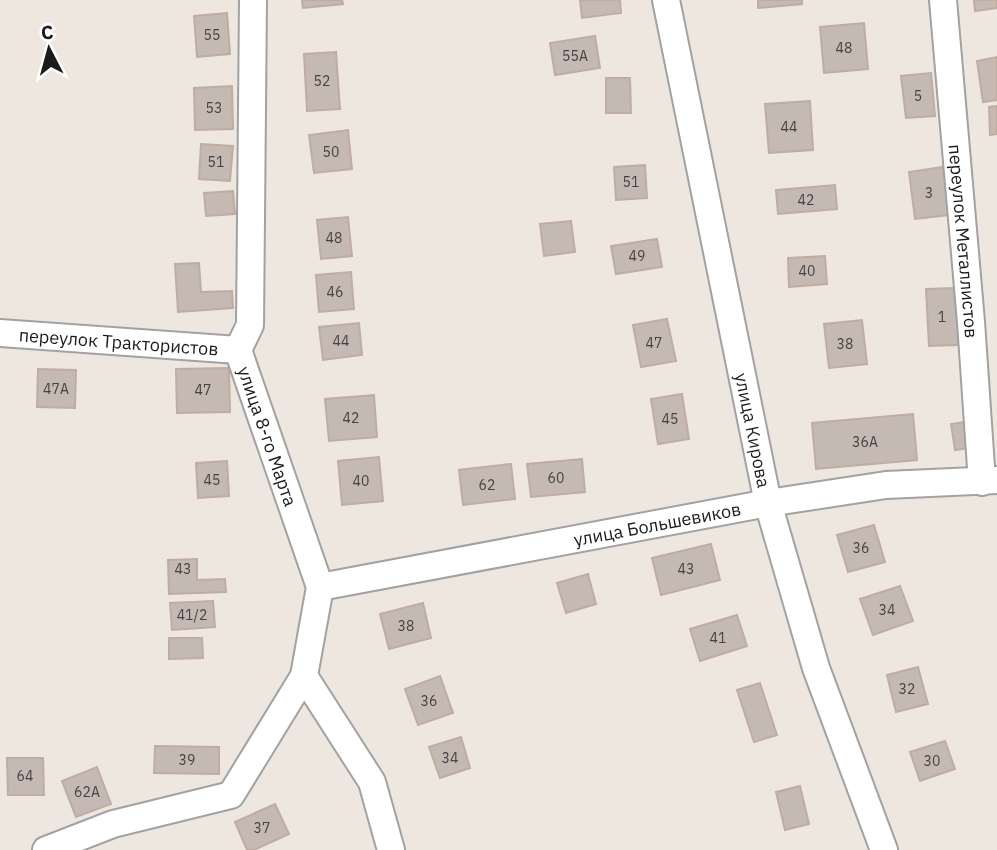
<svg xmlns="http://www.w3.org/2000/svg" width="997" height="850" font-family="'IBM Plex Sans',sans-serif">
  <rect width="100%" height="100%" fill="#eee7e0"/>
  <g fill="#c5b9b3" stroke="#c0aca1" stroke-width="2">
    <polygon points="302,0 342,0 343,4 303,8"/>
    <polygon points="580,0 620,0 621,13 582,18"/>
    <polygon points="758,0 802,0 802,4 758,8"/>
    <polygon points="974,0 997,0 997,8 975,11"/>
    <polygon points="227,13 230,54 197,57 194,16"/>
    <polygon points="864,23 868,69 824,73 820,27"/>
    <polygon points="595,36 600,68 555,75 550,43"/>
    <polygon points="336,52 340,109 307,111 304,54"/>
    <polygon points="997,57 997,100 983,102 977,61"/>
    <polygon points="931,73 935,116 906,118 901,76"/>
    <polygon points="606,78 630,78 631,113 606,113"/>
    <polygon points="232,86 233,129 195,130 194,88"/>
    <polygon points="810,101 813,150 769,153 765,104"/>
    <polygon points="997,106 997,134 990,135 989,107"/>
    <polygon points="348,130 352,169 314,173 309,135"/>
    <polygon points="201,144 233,146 230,181 199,179"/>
    <polygon points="645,165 647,198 616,200 614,167"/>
    <polygon points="943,167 949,215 915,219 909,172"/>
    <polygon points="835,185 837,209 778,214 776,190"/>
    <polygon points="233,191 235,214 206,216 204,193"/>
    <polygon points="348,217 352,256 321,259 317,220"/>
    <polygon points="571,221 575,252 544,256 540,224"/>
    <polygon points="657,239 662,267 616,274 611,246"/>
    <polygon points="825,256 827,284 789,287 788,258"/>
    <polygon points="199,263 201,292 232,291 233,308 178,312 175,264"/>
    <polygon points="351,272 354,309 319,312 316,275"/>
    <polygon points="956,288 958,345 929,346 926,289"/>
    <polygon points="667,319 676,361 641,367 633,325"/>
    <polygon points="862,320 867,364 829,368 824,324"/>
    <polygon points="359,323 362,355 323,360 319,327"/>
    <polygon points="229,368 230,412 177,413 176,369"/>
    <polygon points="38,369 76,370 75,408 37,407"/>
    <polygon points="682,394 689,439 658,444 651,399"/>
    <polygon points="374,395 377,437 329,441 325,399"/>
    <polygon points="913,414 917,460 816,469 812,423"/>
    <polygon points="971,421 975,447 955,450 951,424"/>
    <polygon points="379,457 383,501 342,505 338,461"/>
    <polygon points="582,459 585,492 531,497 527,464"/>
    <polygon points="227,461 229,496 198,498 196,463"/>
    <polygon points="511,464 515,499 463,505 459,470"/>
    <polygon points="874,525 885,562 848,572 837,535"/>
    <polygon points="711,544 720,580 661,595 652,558"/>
    <polygon points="197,559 197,580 225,579 226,592 169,594 168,560"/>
    <polygon points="588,574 596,604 566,613 557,583"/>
    <polygon points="900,586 913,621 873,635 860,599"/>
    <polygon points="213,601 215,627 172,630 170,603"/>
    <polygon points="423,603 431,638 389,649 380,614"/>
    <polygon points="737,615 747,646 700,661 690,629"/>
    <polygon points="169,638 202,638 203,658 169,659"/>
    <polygon points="918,667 928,704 896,712 887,675"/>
    <polygon points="440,676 453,713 418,725 405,689"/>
    <polygon points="760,683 777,735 754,742 737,690"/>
    <polygon points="461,737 470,768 440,778 429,747"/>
    <polygon points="945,741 955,769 920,781 910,752"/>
    <polygon points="155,746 219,747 219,774 154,773"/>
    <polygon points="7,758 43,758 44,795 8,795"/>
    <polygon points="97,767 111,804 76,817 62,781"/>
    <polygon points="800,786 809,824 785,830 776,792"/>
    <polygon points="275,804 289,834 254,850 247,850 235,822"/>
  </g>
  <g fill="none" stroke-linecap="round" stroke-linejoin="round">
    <g stroke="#a2a2a2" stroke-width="30">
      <g id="minor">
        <path id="s1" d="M253 0 250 325 238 350 320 587 304 676 372 782 391 850"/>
        <path id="s2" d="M666 0 768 503 816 668 884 850"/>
        <path id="s3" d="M943 0 971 322 982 482"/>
        <path id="s4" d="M0 333 238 350"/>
        <path id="s5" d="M320 587 768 503 886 485 997 480"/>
        <polyline points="46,850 113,824 231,795 304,676"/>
      </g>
    </g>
    <use href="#minor" stroke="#fff" stroke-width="26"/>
  </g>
  <g text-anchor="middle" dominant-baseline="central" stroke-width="6" stroke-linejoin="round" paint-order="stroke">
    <g font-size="14" fill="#464241">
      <text x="212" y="35">55</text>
      <text x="844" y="48">48</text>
      <text x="575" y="56">55А</text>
      <text x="322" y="81">52</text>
      <text x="918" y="96">5</text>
      <text x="214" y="108">53</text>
      <text x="789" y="127">44</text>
      <text x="331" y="152">50</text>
      <text x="216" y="162">51</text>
      <text x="631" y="182">51</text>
      <text x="929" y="193">3</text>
      <text x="806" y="200">42</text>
      <text x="334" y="238">48</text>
      <text x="637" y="256">49</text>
      <text x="807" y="271">40</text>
      <text x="335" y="292">46</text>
      <text x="942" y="317">1</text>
      <text x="341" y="341">44</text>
      <text x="654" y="343">47</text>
      <text x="845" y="344">38</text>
      <text x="56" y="389">47А</text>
      <text x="203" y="390">47</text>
      <text x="351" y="418">42</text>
      <text x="670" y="419">45</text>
      <text x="865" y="442">36А</text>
      <text x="556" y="478">60</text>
      <text x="212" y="480">45</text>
      <text x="361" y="481">40</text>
      <text x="487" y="485">62</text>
      <text x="861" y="548">36</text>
      <text x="183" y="569">43</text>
      <text x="686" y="569">43</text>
      <text x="887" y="610">34</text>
      <text x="192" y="615">41/2</text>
      <text x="406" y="626">38</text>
      <text x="718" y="638">41</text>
      <text x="907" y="689">32</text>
      <text x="429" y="701">36</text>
      <text x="450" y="758">34</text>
      <text x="187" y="760">39</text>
      <text x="932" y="761">30</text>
      <text x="25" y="776">64</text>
      <text x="87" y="792">62А</text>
      <text x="262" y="828">37</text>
    </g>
    <g font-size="18" fill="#1b1b1b" stroke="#fff">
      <text stroke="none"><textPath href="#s3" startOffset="242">переулок Металлистов</textPath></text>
      <text stroke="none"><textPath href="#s4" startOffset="119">переулок Трактористов</textPath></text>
      <text stroke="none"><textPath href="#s2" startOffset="439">улица Кирова</textPath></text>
      <text stroke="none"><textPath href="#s1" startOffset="444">улица 8-го Марта</textPath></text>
      <text stroke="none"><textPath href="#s5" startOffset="343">улица Большевиков</textPath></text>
    </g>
  </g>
  <g transform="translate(49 49) rotate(354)" stroke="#ffffff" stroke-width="5" paint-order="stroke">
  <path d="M0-5L12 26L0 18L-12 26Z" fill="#1b1b1b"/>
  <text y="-10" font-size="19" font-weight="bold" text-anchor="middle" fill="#1b1b1b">С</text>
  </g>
</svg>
